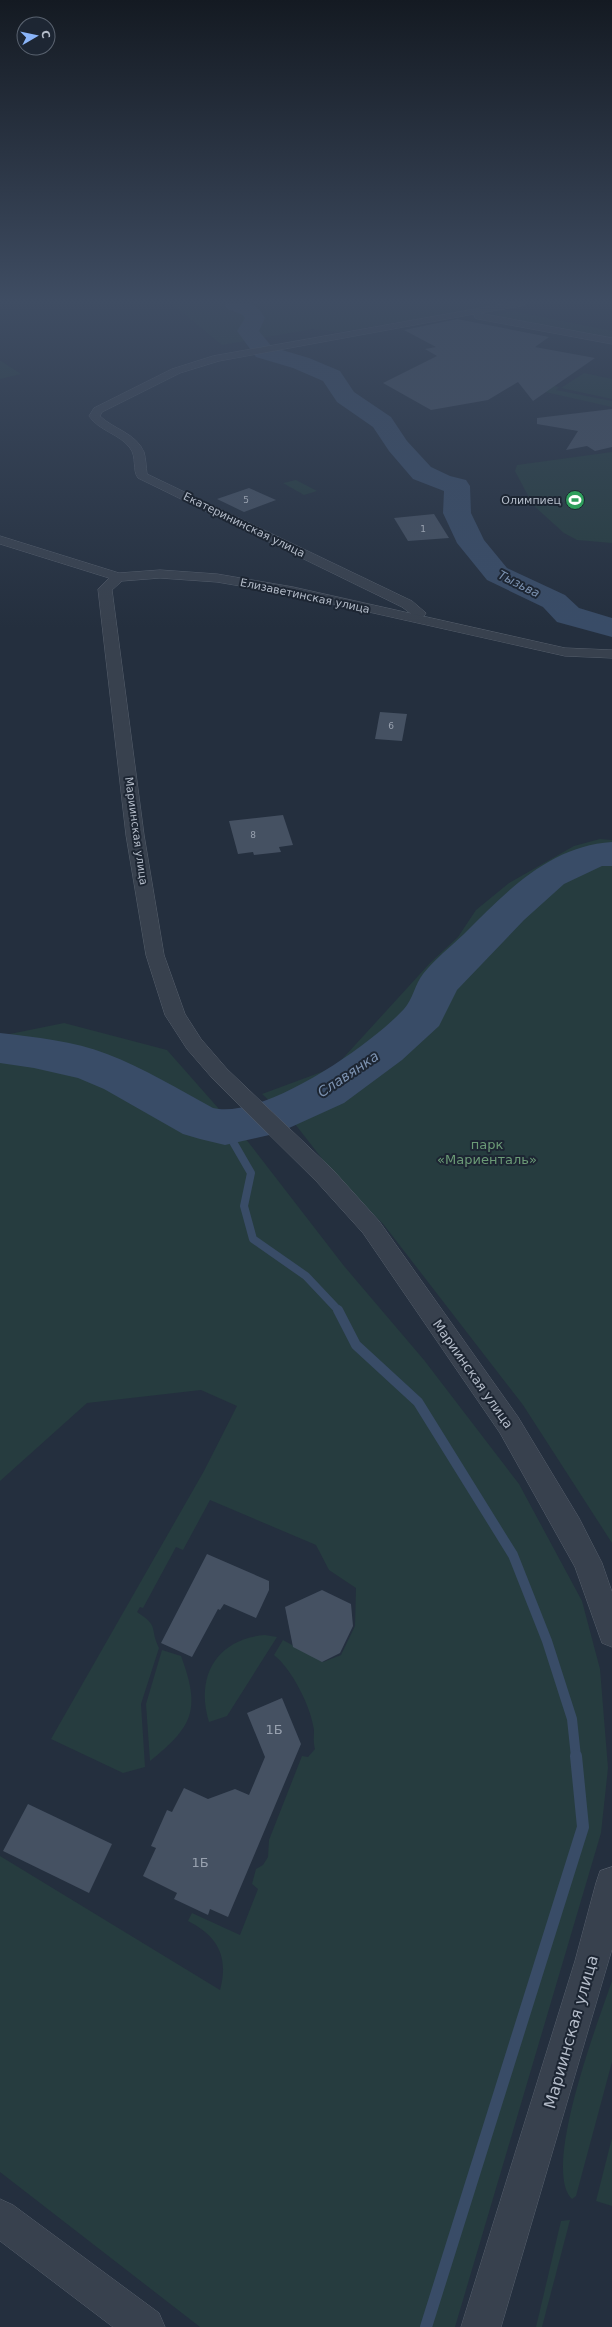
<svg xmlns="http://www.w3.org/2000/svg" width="612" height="2327" font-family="'DejaVu Sans',sans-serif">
  <rect width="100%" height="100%" fill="#242f3e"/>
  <g fill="#263c3f">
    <polygon points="171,303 513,303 340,332 313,329 222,345"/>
    <polygon points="513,311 612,331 612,339 494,315"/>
    <polygon points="0,361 1,361 21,374 0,379"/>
    <polygon points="584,373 612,379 612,399 561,388"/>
    <polygon points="531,381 559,387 556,390 612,401 612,407 523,387"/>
    <polygon points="612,452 612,543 577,540 564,533 533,505 515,471 517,465"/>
    <polygon points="296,480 317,491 304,495 283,483"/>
    <polygon points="600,839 612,840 612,1543 523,1405 384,1225 334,1174 295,1124 262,1094 335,1067 430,963 458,937 476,910 509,883 574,846"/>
    <path d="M64 1023 167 1050 249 1143 344 1266 424 1360 519 1484 582 1601 600 1669 608 1768 601 1833 455 2327H200L0 2172V1856L220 1990C229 1957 218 1936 188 1921L192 1913 240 1935 258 1889 252 1884 256 1869 263 1865 268 1857 269 1840 302 1756 308 1757 315 1749C313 1742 314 1737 314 1730 311 1707 292 1669 274 1655L283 1640 323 1662 341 1655 355 1626 356 1588 329 1570 316 1545 210 1500 183 1550 176 1547 143 1608 140 1607 137 1612C160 1627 149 1627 159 1648L141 1704 145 1767 123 1773 51 1739 204 1471 237 1406 201 1390 87 1403 0 1481V1036Z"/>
    <path d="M265 1635 277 1637 227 1716 209 1722C195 1677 216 1639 265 1635Z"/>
    <path d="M162 1650 181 1656C201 1710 193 1726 150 1761L146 1704Z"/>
    <path d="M612 1981V2062L576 2196 572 2199C541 2170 599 2019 612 1981Z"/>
    <polygon points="612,2138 612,2206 596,2201"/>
    <polygon points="570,2220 542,2327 536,2327 561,2221"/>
  </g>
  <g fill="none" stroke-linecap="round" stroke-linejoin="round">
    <polyline stroke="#394c67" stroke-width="8" points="225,1128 251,1173 244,1206 253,1239 306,1276 339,1311"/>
    <polyline stroke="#394c67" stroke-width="10" points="338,1310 356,1345 418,1402 513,1555 547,1641 572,1719 576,1757"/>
    <polyline stroke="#394c67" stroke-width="12" points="426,2327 583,1827 576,1756"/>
    <g fill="#394c67" fill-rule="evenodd">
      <path d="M227 303C246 303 255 300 265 318L259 331 272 347 309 358 340 371 354 392 391 417 407 441 431 467 450 476 466 480 470 486 471 513 484 540 507 568 565 595 579 608 612 618V637L557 622 543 607 487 580 457 543 443 513 444 491 413 479 389 451 373 427 337 402 323 381 293 368 256 357 237 331 245 318 243 315 228 309 225 305Z"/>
      <path d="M612 842V866H602L564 884 524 920 457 990 439 1026 402 1060 344 1103 278 1133 225 1145 200 1139 183 1134 104 1089 78 1078 34 1068 0 1063V1033C35 1037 74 1041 107 1054 144 1068 178 1089 213 1108 263 1120 371 1045 404 1009 413 999 415 984 423 974 435 959 450 947 464 934 506 892 549 846 612 842Z"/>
    </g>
  </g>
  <g fill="#455162">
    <polygon points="457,319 549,337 535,347 595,358 533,401 518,382 488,400 431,410 383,383 437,356 425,349 436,347 404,330"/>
    <polygon points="612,409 612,447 595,451 587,446 566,450 578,431 537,424 537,418"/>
    <polygon points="249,488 276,500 244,512 217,499"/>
    <polygon points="434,514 449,538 408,541 394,518"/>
    <polygon points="380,712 407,714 402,741 375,739"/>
    <polygon points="283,815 293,845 279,847 281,852 254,855 253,852 238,854 229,821"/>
    <polygon points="207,1554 269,1581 269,1590 256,1618 224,1604 220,1610 218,1609 192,1657 161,1643"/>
    <polygon points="322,1590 351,1604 353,1626 340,1653 322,1662 293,1647 285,1607"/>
    <polygon points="282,1698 301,1744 228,1917 210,1909 208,1915 174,1899 177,1893 143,1876 156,1848 151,1846 167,1810 172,1812 184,1788 208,1799 235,1789 249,1795 265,1757 247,1713"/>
    <polygon points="28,1804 112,1844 89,1893 3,1851"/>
  </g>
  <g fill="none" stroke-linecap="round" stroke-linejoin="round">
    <g stroke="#565f6c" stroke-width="1">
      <g id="minor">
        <path d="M509 303H527L522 306 479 313 612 338V344L478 319 475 318 474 314 219 361 180 373 102 412 100 416C113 429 136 433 144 452 146 459 146 467 147 474L412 601 426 613 424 616H414L402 607 138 478C132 470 137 457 130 448 120 434 99 431 89 416L94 408 172 369 213 356Z"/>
        <polygon points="0,2199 13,2205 159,2313 165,2327 113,2327 0,2241"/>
      </g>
    </g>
    <g stroke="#565f6c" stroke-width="1">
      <g id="tertiary">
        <polygon points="0,536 119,573 160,570 217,574 293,587 565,648 612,650 612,658 565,656 293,595 217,582 160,578 122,581 112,590 144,835 164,955 185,1014 201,1039 227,1069 333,1170 379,1221 518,1417 579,1518 602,1563 612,1592 612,1647 602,1643 575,1567 500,1433 363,1233 317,1182 213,1079 187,1049 165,1015 146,955 126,835 98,589 109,578 0,544"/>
        <polygon points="612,1867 612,1949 501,2327 461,2327 575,1961 596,1883 600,1871"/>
      </g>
    </g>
    <use href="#minor" fill="#38414e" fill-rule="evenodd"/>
    <use href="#tertiary" fill="#38414e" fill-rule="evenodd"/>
  </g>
  <linearGradient id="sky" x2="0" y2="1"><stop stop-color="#141a22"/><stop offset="0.48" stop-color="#3f4d63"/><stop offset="1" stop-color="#3f4d63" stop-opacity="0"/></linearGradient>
  <rect width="612" height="628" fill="url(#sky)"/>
  <defs>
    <g id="stadium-disc" transform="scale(1)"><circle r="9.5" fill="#2e9e5b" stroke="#1d2633"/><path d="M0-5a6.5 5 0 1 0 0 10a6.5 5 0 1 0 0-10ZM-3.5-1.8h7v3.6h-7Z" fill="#fff"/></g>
  </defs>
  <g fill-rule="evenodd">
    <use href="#stadium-disc" x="575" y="500"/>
  </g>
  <g text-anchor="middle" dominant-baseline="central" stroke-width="4" stroke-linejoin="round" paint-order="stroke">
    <g font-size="9" fill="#98a1af">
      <text x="246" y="500">5</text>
      <text x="423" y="529">1</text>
      <text x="391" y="726">6</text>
      <text x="253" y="835">8</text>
    </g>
    <g font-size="11" fill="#b4bcc9" stroke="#1d2633" text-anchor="end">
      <text x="561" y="500">Олимпиец</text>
    </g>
    <g font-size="11" fill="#b4bcc9" stroke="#1d2633">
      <text transform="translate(244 525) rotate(26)">Екатерининская улица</text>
      <text transform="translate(305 596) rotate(12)">Елизаветинская улица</text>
      <text transform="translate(136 831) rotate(82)">Мариинская улица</text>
    </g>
    <g font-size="12" font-style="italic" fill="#7c92b1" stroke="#1d2633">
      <text transform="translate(519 584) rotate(27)">Тызьва</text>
    </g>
    <g font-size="13" fill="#6b9a76" stroke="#1d2633">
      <text x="487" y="1144">парк<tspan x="487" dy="15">«Мариенталь»</tspan></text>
    </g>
    <g font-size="13" fill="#b4bcc9" stroke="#1d2633">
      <text transform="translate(473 1374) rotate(55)">Мариинская улица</text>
    </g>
    <g font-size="13" fill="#98a1af">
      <text x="274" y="1729">1Б</text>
      <text x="200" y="1862">1Б</text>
    </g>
    <g font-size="14" font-style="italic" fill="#7c92b1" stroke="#1d2633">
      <text transform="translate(348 1074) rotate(-34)">Славянка</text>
    </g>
    <g font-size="16" fill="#b4bcc9" stroke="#1d2633">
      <text transform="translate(571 2032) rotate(-74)">Мариинская улица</text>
    </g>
  </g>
  <g transform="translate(36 36) rotate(81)"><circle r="19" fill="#1d2633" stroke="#59626f"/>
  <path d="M0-3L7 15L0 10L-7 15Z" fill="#8ab4f8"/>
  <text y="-6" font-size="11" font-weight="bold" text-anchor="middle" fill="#b4bcc9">С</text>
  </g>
</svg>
